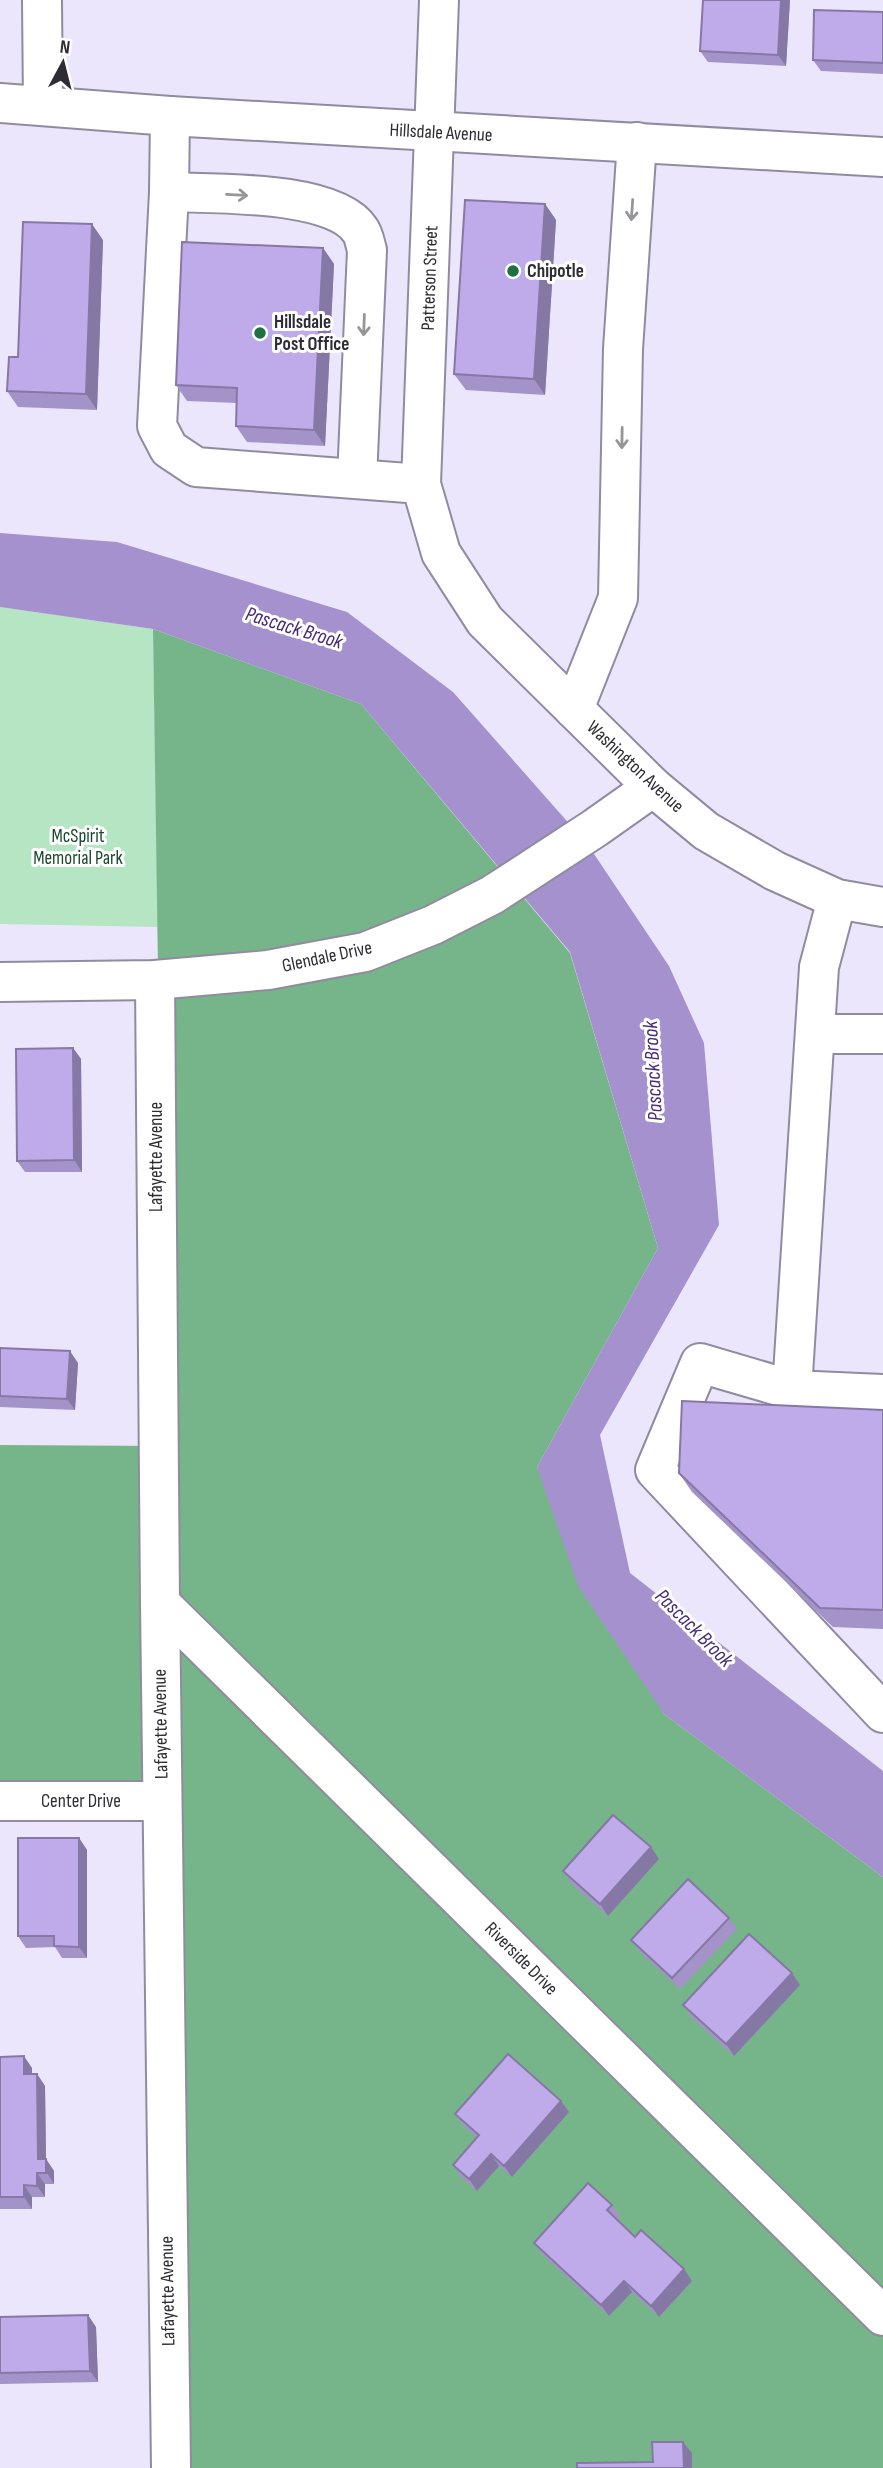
<svg xmlns="http://www.w3.org/2000/svg" width="883" height="2468" font-family="'Sofia Sans Condensed',sans-serif">
  <rect width="100%" height="100%" fill="#ece6fd"/>
  <polygon fill="#b5e5c3" points="0,607 153,629 158,927 0,924"/>
  <polygon fill="#76b58a" points="153,629 361,704 570,953 658,1248 537,1467 664,1714 883,1877 883,2468 173,2468 170,1793 0,1792 0,1445 165,1446"/>
  <polygon fill="#a491ce" points="0,533 117,542 347,612 453,692 588,845 669,966 704,1043 719,1225 600,1435 630,1573 883,1771 883,1877 664,1714 578,1586 537,1467 658,1248 570,952 361,704 153,629 0,607"/>
  <g fill="none" stroke-linecap="round" stroke-linejoin="round">
    <g stroke="#918ba0" stroke-width="42">
      <g id="minor">
        <polyline points="42,0 43,106"/>
        <polyline points="439,0 421,484 441,553 485,621 653,787 706,831 775,871 837,899 883,907"/>
        <polyline points="0,103 170,116 883,157"/>
        <polyline points="170,116 169,192 157,426 169,449 196,467 421,484"/>
        <path d="M169 192C214 194 334 190 360 230 364 235 365 244 367 250L357 479"/>
        <polyline points="574,709 618,598 623,349 637,142"/>
        <polyline points="837,899 819,967 792,1390 883,1394"/>
        <polyline points="155,980 160,1603 171,2468"/>
        <polyline points="0,982 155,980 268,970 365,952 433,925 492,895 595,828 653,787"/>
        <polyline points="815,1034 883,1034"/>
        <polyline points="792,1390 700,1363 655,1470 883,1713"/>
        <polyline points="160,1603 883,2316"/>
        <polyline points="0,1801 162,1801"/>
      </g>
    </g>
    <use href="#minor" stroke="#fff" stroke-width="38"/>
  </g>
  <g fill="#a493c9">
    <polygon points="703,0 790,0 786,66 708,62 700,51"/>
    <polygon points="883,12 883,74 821,71 813,60"/>
    <polygon points="545,204 556,220 545,395 466,390 454,374"/>
    <polygon points="103,240 97,410 18,407 7,391 18,357"/>
    <polygon points="323,248 334,264 325,446 247,442 236,426 237,403 187,401 176,385"/>
    <polygon points="73,1048 81,1059 82,1172 25,1172 17,1161"/>
    <polygon points="0,1348 78,1363 75,1410 0,1407"/>
    <polygon points="883,1410 883,1629 833,1627 692,1492 679,1473"/>
    <polygon points="79,1838 87,1850 87,1958 62,1958 55,1947 26,1948 18,1936"/>
    <polygon points="659,1859 608,1916 571,1883 563,1871"/>
    <polygon points="729,1918 737,1929 680,1989 640,1952 631,1940"/>
    <polygon points="792,1973 800,1985 734,2056 691,2017 683,2005"/>
    <polygon points="0,2057 32,2068 32,2074 37,2074 45,2086 46,2159 54,2171 54,2184 45,2184 45,2197 32,2197 32,2209 0,2209"/>
    <polygon points="569,2112 512,2177 499,2166 477,2191 461,2177 453,2165 477,2138 463,2125 455,2114"/>
    <polygon points="612,2205 620,2216 617,2220 635,2237 692,2281 659,2317 632,2292 609,2316 542,2254 534,2243"/>
    <polygon points="0,2317 96,2327 98,2382 0,2384"/>
  </g>
  <g fill="#8678a4">
    <polygon points="781,0 790,0 786,66 778,55"/>
    <polygon points="545,204 556,220 545,395 534,379"/>
    <polygon points="92,224 103,240 97,410 86,394"/>
    <polygon points="323,248 334,264 325,446 314,430"/>
    <polygon points="73,1048 81,1059 82,1172 74,1160"/>
    <polygon points="70,1351 78,1363 75,1410 67,1399"/>
    <polygon points="79,1838 87,1850 87,1958 79,1947"/>
    <polygon points="651,1847 659,1859 608,1916 600,1904"/>
    <polygon points="792,1973 800,1985 734,2056 726,2044"/>
    <polygon points="24,2056 32,2068 32,2086 24,2074"/>
    <polygon points="37,2074 45,2086 46,2159 54,2171 54,2184 38,2159"/>
    <polygon points="561,2101 569,2112 512,2177 504,2166"/>
    <polygon points="491,2154 499,2166 477,2191 469,2179"/>
    <polygon points="37,2173 45,2184 45,2197 37,2186"/>
    <polygon points="24,2185 32,2197 32,2209 24,2197"/>
    <polygon points="684,2269 692,2281 659,2317 651,2306"/>
    <polygon points="624,2281 632,2292 609,2316 601,2305"/>
    <polygon points="88,2315 96,2327 98,2382 90,2371"/>
    <polygon points="683,2442 692,2453 692,2468 684,2468"/>
  </g>
  <g fill="#bfabea" stroke="#8678a4" stroke-width="2">
    <polygon points="703,0 781,0 778,55 700,51"/>
    <polygon points="814,10 883,12 883,63 813,60"/>
    <polygon points="465,200 545,204 534,379 454,374"/>
    <polygon points="23,222 92,224 86,394 7,391 9,357 18,357"/>
    <polygon points="182,242 323,248 314,430 236,426 237,388 176,385"/>
    <polygon points="73,1048 74,1160 17,1161 16,1049"/>
    <polygon points="0,1348 70,1351 67,1399 0,1396"/>
    <polygon points="682,1401 883,1410 883,1610 820,1608 679,1473"/>
    <polygon points="613,1815 651,1847 600,1904 563,1871"/>
    <polygon points="18,1838 79,1838 79,1947 54,1946 54,1936 18,1936"/>
    <polygon points="688,1879 729,1918 672,1978 631,1940"/>
    <polygon points="749,1934 792,1973 726,2044 683,2005"/>
    <polygon points="508,2054 561,2101 504,2166 491,2154 469,2179 453,2165 479,2135 455,2114"/>
    <polygon points="24,2056 24,2074 37,2074 38,2159 46,2159 46,2173 37,2173 37,2186 24,2185 24,2197 0,2197 0,2057"/>
    <polygon points="588,2183 612,2205 607,2210 635,2237 641,2230 684,2269 651,2306 624,2281 601,2305 534,2243"/>
    <polygon points="88,2315 90,2371 0,2373 0,2317"/>
    <polygon points="652,2442 683,2442 684,2468 577,2468 577,2463 653,2462"/>
  </g>
  <defs><path id="oneway-shaft" d="M-6 0H5M1.5-3L5.5 0L1.5 3" fill="none" stroke-width="1.6" stroke-linecap="round" stroke-linejoin="round" transform="scale(1.75)"/></defs>
  <g stroke="#96969a">
    <use href="#oneway-shaft" transform="translate(237 195) rotate(3)"/>
    <use href="#oneway-shaft" transform="translate(632 210) rotate(94)"/>
    <use href="#oneway-shaft" transform="translate(364 325) rotate(92)"/>
    <use href="#oneway-shaft" transform="translate(622 438) rotate(91)"/>
  </g>
  <g fill="#1e7143" stroke="#fff" stroke-width="2.5">
    <circle cx="513" cy="271" r="7"/>
    <circle cx="260" cy="333" r="7"/>
  </g>
  <g text-anchor="middle" dominant-baseline="central" stroke-width="6" stroke-linejoin="round" paint-order="stroke">
    <g font-size="19" fill="#2e2c35" stroke="#fff">
      <text transform="translate(441 133) rotate(3)">Hillsdale Avenue</text>
      <text transform="translate(430 278) rotate(-88)">Patterson Street</text>
      <text transform="translate(635 767) rotate(43)">Washington Avenue</text>
      <text transform="translate(327 957) rotate(-12)">Glendale Drive</text>
      <text transform="translate(156 1157) rotate(-90)">Lafayette Avenue</text>
      <text transform="translate(161 1724) rotate(-91)">Lafayette Avenue</text>
      <text x="81" y="1801">Center Drive</text>
      <text transform="translate(521 1959) rotate(45)">Riverside Drive</text>
      <text transform="translate(168 2291) rotate(-91)">Lafayette Avenue</text>
    </g>
    <g font-size="19" font-weight="bold" fill="#2e2c35" stroke="#fff" text-anchor="start">
      <text x="527" y="271">Chipotle</text>
      <text x="274" y="322">Hillsdale<tspan x="274" dy="22">Post Office</tspan></text>
    </g>
    <g font-size="19" fill="#19492c" stroke="#fff">
      <text x="78" y="836">McSpirit<tspan x="78" dy="22">Memorial Park</tspan></text>
    </g>
    <g font-size="21" font-style="italic" fill="#482b74" stroke="#fff">
      <text transform="translate(294 628) rotate(17)">Pascack Brook</text>
      <text transform="translate(653 1071) rotate(-93)">Pascack Brook</text>
      <text transform="translate(694 1628) rotate(45)">Pascack Brook</text>
    </g>
  </g>
  <g transform="translate(63 63) rotate(7)" stroke="#ffffff" stroke-width="5" paint-order="stroke">
  <path d="M0-5L12 26L0 18L-12 26Z" fill="#2e2c35"/>
  <text y="-10" font-size="19" font-weight="bold" text-anchor="middle" fill="#2e2c35">N</text>
  </g>
</svg>
